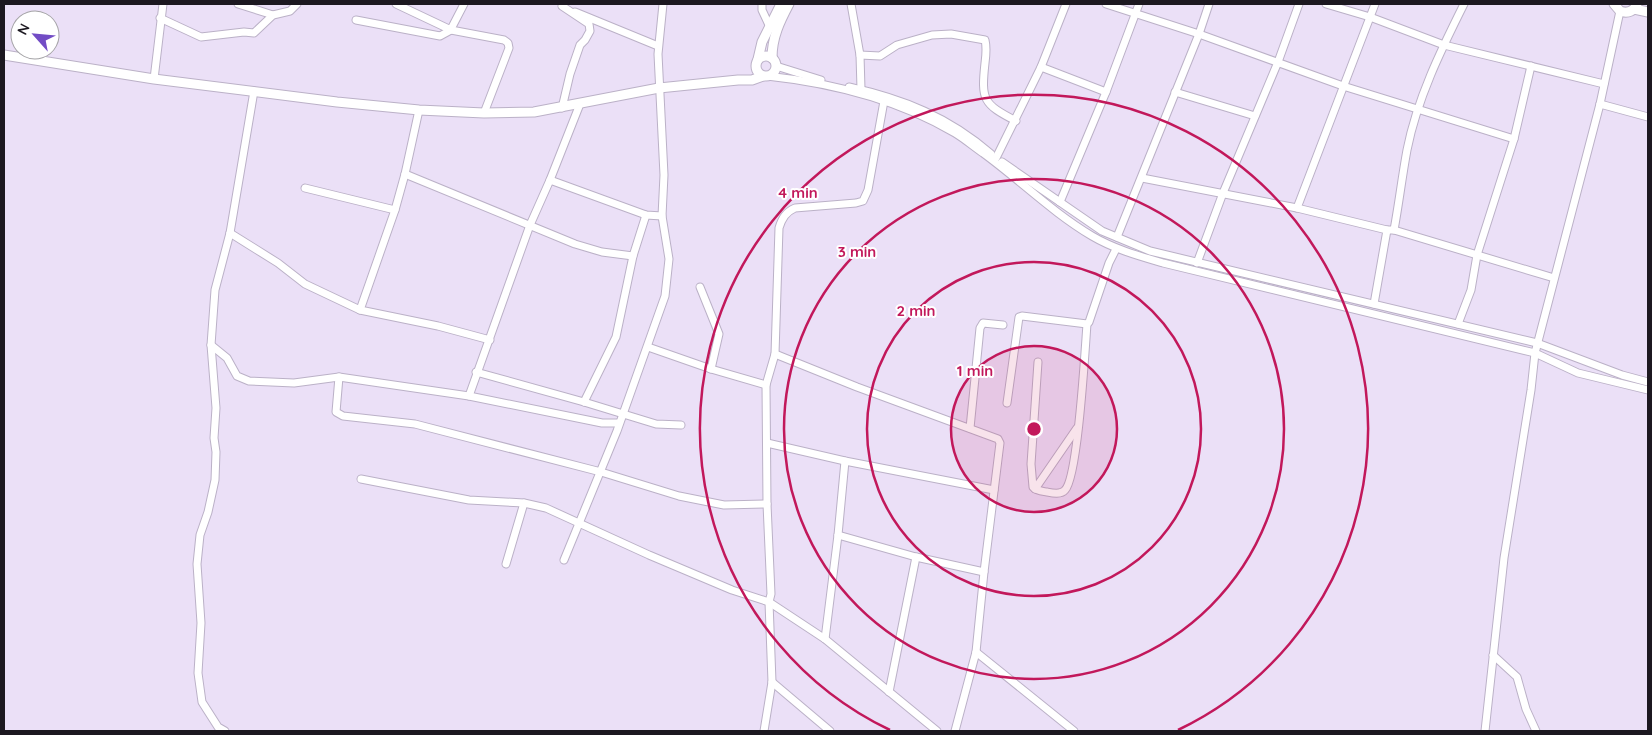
<svg xmlns="http://www.w3.org/2000/svg" width="1652" height="735" font-family="Quicksand,sans-serif">
  <rect width="100%" height="100%" fill="#ebe0f7"/>
  <g fill="none" stroke-linecap="round" stroke-linejoin="round">
    <g stroke="#bbb1c7" stroke-width="9">
      <g id="minor">
        <polyline points="238,4 273,15"/>
        <polyline points="396,4 451,30 504,40 508,43 509,48 484,113"/>
        <polyline points="762,4 762,10 769,25"/>
        <polyline points="851,4 860,55 861,89"/>
        <polyline points="1106,4 1199,34 1343,86 1514,139"/>
        <polyline points="1326,4 1370,17 1444,45 1604,84"/>
        <polyline points="562,6 589,24 590,31 585,40 580,45 570,74 562,108"/>
        <polyline points="575,12 658,46"/>
        <polyline points="160,18 201,37 244,32 254,33 273,15 290,11 297,4"/>
        <polyline points="356,20 440,36 451,30"/>
        <polyline points="451,29 464,4"/>
        <path d="M860 55 880 56 897 45 932 35 951 34 985 40C987 48 986 55 985 63 981 100 983 104 1016 121"/>
        <polyline points="776,66 821,80"/>
        <polyline points="1041,67 1106,92"/>
        <path d="M767 76C832 83 899 100 955 133 965 139 974 147 983 153 1020 180 1053 213 1092 236 1114 249 1139 256 1163 263L1535 353 1578 373 1648 390"/>
        <polyline points="154,79 163,4"/>
        <path d="M849 87C903 99 949 117 991 154"/>
        <polyline points="1175,92 1255,116"/>
        <polyline points="1600,104 1648,117"/>
        <polyline points="996,158 1041,67 1066,4"/>
        <polyline points="1002,162 1102,231 1150,251 1537,343 1622,375 1648,382"/>
        <polyline points="405,174 575,244 602,252 633,256"/>
        <polyline points="1142,178 1297,208 1387,230 1394,230 1554,278"/>
        <polyline points="550,180 646,215 662,216"/>
        <polyline points="305,188 395,210"/>
        <polyline points="1060,202 1106,92 1139,4"/>
        <polyline points="1297,208 1375,4"/>
        <path d="M1394 230C1399 203 1402 177 1407 150 1417 99 1441 50 1464 4"/>
        <polyline points="230,233 278,263 305,284 360,310 438,326 490,340"/>
        <polyline points="1117,237 1199,34 1209,4"/>
        <polyline points="1197,263 1223,193 1278,62 1299,4"/>
        <polyline points="700,287 719,334 711,369"/>
        <polyline points="1374,304 1387,230"/>
        <polyline points="360,310 395,210 405,174 419,110"/>
        <polyline points="1458,324 1471,290 1477,255 1514,139 1531,66"/>
        <polyline points="211,345 227,358 237,376 249,381 294,383 339,377 469,396 602,423 619,423"/>
        <polyline points="648,347 711,369 766,385"/>
        <polyline points="775,354 857,387 998,439 1000,443 984,572 976,652 955,731"/>
        <path d="M1038 362 1031 464 1033 487C1037 491 1041 491 1047 492 1052 493 1061 495 1065 490 1078 477 1085 350 1087 324"/>
        <polyline points="476,372 584,402 656,424 681,425"/>
        <polyline points="339,377 336,412 343,416 415,424 601,472 679,496 724,505 767,504"/>
        <polyline points="469,396 530,225 550,180 580,104"/>
        <polyline points="584,402 616,337 633,256 646,215"/>
        <polyline points="1007,403 1019,317 1022,316 1087,324 1089,322 1109,263 1116,249"/>
        <polyline points="970,428 980,328 983,323 1003,325"/>
        <polyline points="767,443 845,461 994,490"/>
        <polyline points="361,479 469,500 524,503 546,508 649,555 732,590 769,602 825,639 937,731"/>
        <polyline points="1035,489 1077,428"/>
        <polyline points="838,535 916,557 984,572"/>
        <polyline points="564,560 617,431 665,296 669,259 662,216 664,175 658,54 663,4"/>
        <polyline points="506,564 524,503"/>
        <polyline points="825,639 838,535 845,461"/>
        <polyline points="976,652 1074,731"/>
        <polyline points="1493,655 1517,677 1526,709 1536,731"/>
        <polyline points="772,682 830,731"/>
        <polyline points="889,692 916,557"/>
        <polyline points="225,731 218,727 202,702 198,673 201,623 197,564 200,535 208,512 215,480 216,452 214,438 216,408 211,345 215,290 230,233 254,91"/>
        <path d="M764 731 772 682 769 602 771 594 767 504 766 385 775 354 779 228C782 218 786 212 795 208L856 203 863 201 868 190 884 101"/>
        <polyline points="1485,731 1504,558 1531,390 1535,353 1600,104 1620,11"/>
      </g>
    </g>
    <g stroke="#bbb1c7" stroke-width="11">
      <g id="major">
        <path d="M1614 4 1620 11C1628 14 1634 11 1637 4"/>
        <polyline points="1634,9 1648,12"/>
        <polyline points="4,55 154,79 337,102 419,110 484,113 534,112 659,88 738,80 752,80 763,76"/>
        <circle cx="766" cy="66" r="10"/>
        <path d="M772 58C772 37 780 21 789 4"/>
        <polyline points="758,59 762,42 781,4"/>
      </g>
    </g>
    <use href="#minor" stroke="#fff" stroke-width="7"/>
    <use href="#major" stroke="#fff" stroke-width="9"/>
  </g>
  <circle cx="1034" cy="429" r="83" fill="#c2185b" fill-opacity=".12"/>
  <g fill="none" stroke="#c2185b" stroke-width="2.5">
    <circle cx="1034" cy="429" r="83"/>
    <circle cx="1034" cy="429" r="167"/>
    <circle cx="1034" cy="429" r="250"/>
    <path d="M890 730A334 334 0 1 1 1178 730"/>
  </g>
  <circle cx="1034" cy="429" r="8" fill="#c2185b" stroke="#fff" stroke-width="2.5"/>
  <g font-size="15" text-anchor="middle" font-weight="bold" fill="#c2185b" stroke="#fff" stroke-width="4" stroke-linejoin="round" paint-order="stroke">
    <text x="798" y="198">4 min</text>
    <text x="857" y="257">3 min</text>
    <text x="916" y="316">2 min</text>
    <text x="975" y="376">1 min</text>
  </g>
  <rect width="1652" height="735" fill="none" stroke="#1c1820" stroke-width="10"/>
  <g transform="translate(35 35) rotate(297)"><circle r="24" fill="#ffffff" stroke="#a4a3a6"/>
  <path d="M0-4L9 19L0 12L-9 19Z" fill="#724cc5"/>
  <text y="-8" font-size="14" font-weight="bold" text-anchor="middle" fill="#1c1820">N</text>
  </g>
</svg>
